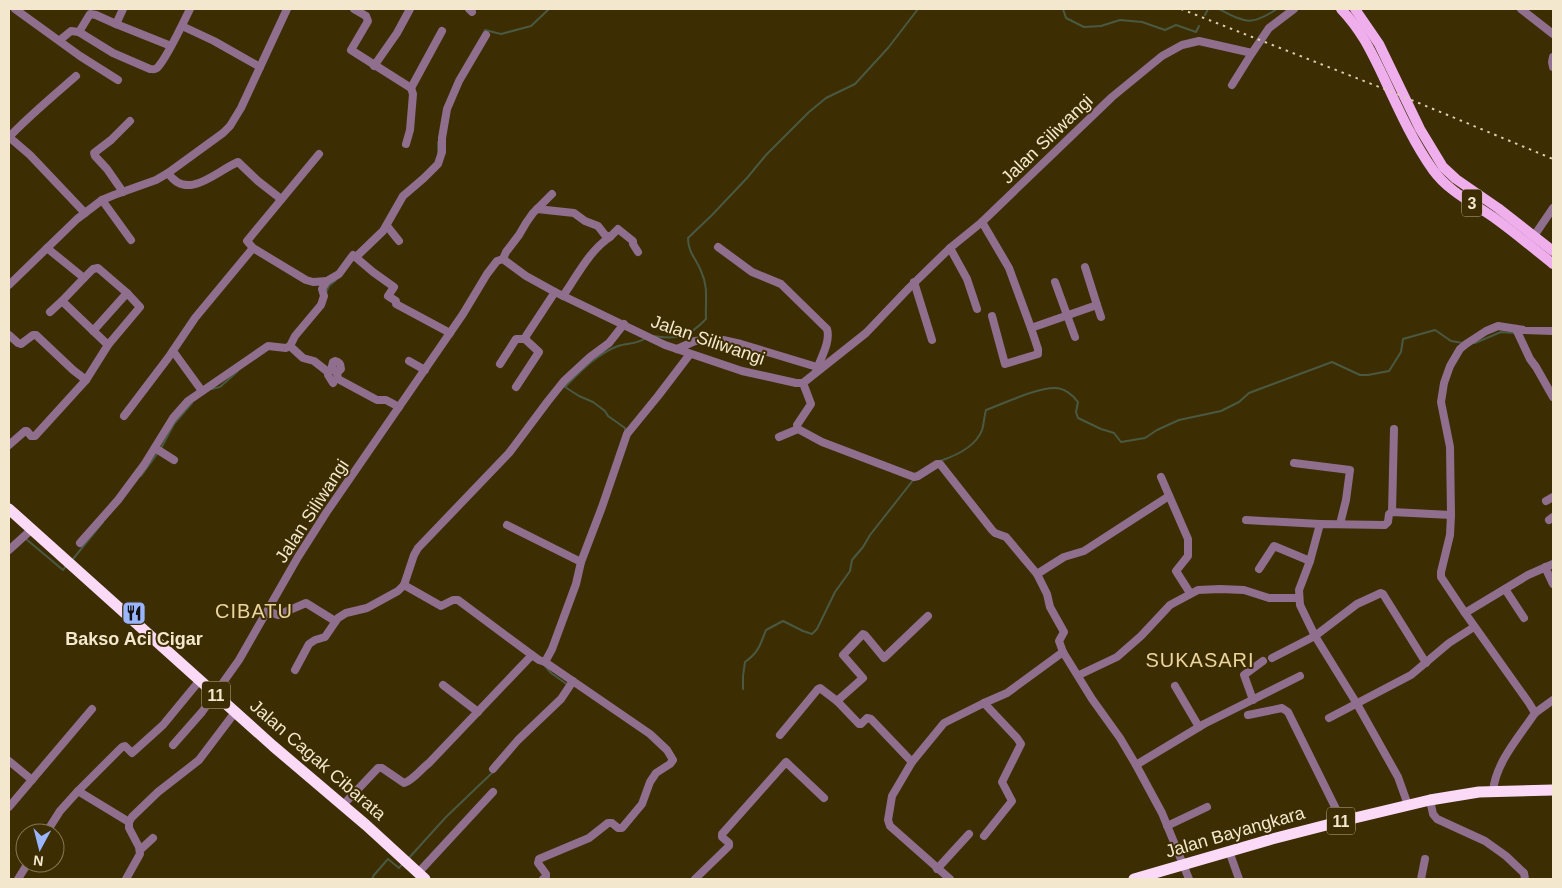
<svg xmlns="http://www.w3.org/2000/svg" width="1562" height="888" font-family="Helvetica,sans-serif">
  <rect width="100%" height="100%" fill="#3c2d02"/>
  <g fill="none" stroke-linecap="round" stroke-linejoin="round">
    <g stroke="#4a5942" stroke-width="2">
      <polyline points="1063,9 1066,18 1084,27 1101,26 1120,20 1142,22 1165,30 1176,25 1196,32 1199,26"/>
      <path d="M1219 9C1246 23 1251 26 1277 9"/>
      <polyline points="1205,15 1208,9"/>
      <polyline points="484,33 485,30 501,34 531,26 549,9"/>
      <polyline points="438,155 438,142"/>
      <polyline points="326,292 329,286 336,280"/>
      <path d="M653 336C677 340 689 337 706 319 705 302 709 288 701 271 696 258 688 253 688 238L712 215 747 178 766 155 809 112 826 98 855 84 888 48 918 9"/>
      <polyline points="1475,343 1501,332 1515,333"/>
      <polyline points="212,389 220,387 238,371"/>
      <path d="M625 432V428L608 416 605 411 593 402 579 396 565 387C581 371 597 354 618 346 627 343 637 344 644 339"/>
      <polyline points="160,450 174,424 192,403"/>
      <path d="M940 461C955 456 976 446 982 430 984 424 984 417 986 410 1005 403 1036 388 1055 388 1064 388 1073 395 1078 402L1076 412 1078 418 1101 429 1114 433 1121 442 1145 438 1157 430 1179 420 1221 411 1239 402 1249 393 1332 362 1360 375H1368L1389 371 1401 352 1403 339 1435 330 1451 341 1463 343"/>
      <polyline points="141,476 157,454"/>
      <polyline points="26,539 63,570 66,566"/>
      <polyline points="73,559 103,522"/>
      <polyline points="545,666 551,673 568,685"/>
      <path d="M743 689V676L745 662C759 652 760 645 766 630L783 621 803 631 812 634 817 629 835 592 850 571 852 560 863 547 870 535 914 479"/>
      <polyline points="408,859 446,817 494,771"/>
      <polyline points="372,879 374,875 388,859 399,868 403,863"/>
    </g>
    <g stroke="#8f6f8d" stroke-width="8">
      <polyline points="15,9 80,56 118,80"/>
      <polyline points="354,9 366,16 368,21 351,50 411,88 413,94 410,130 406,144"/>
      <polyline points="469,9 472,12"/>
      <polyline points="1521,9 1553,34"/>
      <polyline points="116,24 171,46"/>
      <polyline points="182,26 214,41 260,67"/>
      <polyline points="79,32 90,14 96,15 116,24 123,9"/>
      <path d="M60 40 71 31 79 32 113 53 150 69C153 69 154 70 157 68 166 60 184 21 190 9"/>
      <polyline points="1553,57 1552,62 1553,67"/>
      <polyline points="374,66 397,33 410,9"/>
      <polyline points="1232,85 1252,53"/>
      <polyline points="411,88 442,31"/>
      <polyline points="9,137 30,155 85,213"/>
      <path d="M9 137C30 115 53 96 76 76"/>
      <path d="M168 173C188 202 216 171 238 162L258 181 281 199"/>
      <polyline points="123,192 107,169 95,156 94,153 111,140 130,121"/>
      <polyline points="102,200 131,240"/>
      <polyline points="537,209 574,213 585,221 598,226 605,235 610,237 618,229 633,241 633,244 638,252"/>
      <polyline points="982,222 1009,268 1031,328 1097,305 1085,267"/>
      <polyline points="387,226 399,241"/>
      <polyline points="1534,236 1553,208"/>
      <path d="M718 247 752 272 781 284 827 329C831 342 820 359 816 372"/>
      <polyline points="47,248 84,278 93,269 98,268 127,293 93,331"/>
      <polyline points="950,248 967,279 977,309"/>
      <polyline points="356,257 383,231 403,196 424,178 438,164 442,152 442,138 447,109 459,81 486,35"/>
      <polyline points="503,259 506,252 519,235 526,223 533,213 552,194"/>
      <polyline points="84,278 62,301 108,345"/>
      <polyline points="327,281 339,274 353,255 373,272 394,287 388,296 396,301 396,304 450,333"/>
      <polyline points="914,282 932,340"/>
      <polyline points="1055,282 1075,337"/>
      <polyline points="9,285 77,219 102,200 114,195 156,180 168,173 223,133 230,126 241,108 287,9"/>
      <path d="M563 296C577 276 589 251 610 237"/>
      <polyline points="1097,305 1101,317"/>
      <polyline points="50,312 62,301"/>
      <polyline points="992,316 1005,364 1038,354 1038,349 1031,328"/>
      <polyline points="1516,329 1530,359 1536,367 1553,397"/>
      <polyline points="9,335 18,343 21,344 33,335 36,335 73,370 86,380"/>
      <polyline points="290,346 295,336 321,305 324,296 322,289 327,281 313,282 306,280 253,248 247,241 319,154"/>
      <polyline points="290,346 303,358 314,361 328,372 331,370 335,370 337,373 338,379 377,400 386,400 399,407"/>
      <polyline points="677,349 695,341 704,340 723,340 741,344 817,367"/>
      <polyline points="173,351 202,391"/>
      <polyline points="409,361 425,370"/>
      <polyline points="500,364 516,339 525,339"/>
      <path d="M331 370 333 362 335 361C340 362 341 364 341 369L337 373"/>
      <polyline points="328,372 328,375 333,383"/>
      <polyline points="803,383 811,404 797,425 798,429 822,442 914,477 918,476 937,464 940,464 992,530 995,533 1006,537 1037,574 1047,594 1050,607 1064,632 1059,641 1063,652 1092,699 1120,738 1136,765 1162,813 1189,879"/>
      <polyline points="516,387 539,352 526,340 526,336 555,292"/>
      <polyline points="124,416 168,358 195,318 253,248"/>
      <polyline points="779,437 798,429"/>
      <polyline points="9,445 25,431 27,431 31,436 35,436 86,380 108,345 140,307 127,293"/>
      <polyline points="155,448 174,460"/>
      <polyline points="1294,463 1350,470 1346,500 1340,524"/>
      <polyline points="1161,477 1188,539 1188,556 1176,571 1190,593"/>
      <polyline points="1546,501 1553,497"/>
      <polyline points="1392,512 1394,429"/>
      <polyline points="1246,520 1320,524"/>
      <polyline points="1549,520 1553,517"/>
      <polyline points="507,525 581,562"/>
      <polyline points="80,543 118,500 144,465 173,418 188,401 268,346 286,348 290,346"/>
      <polyline points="9,550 32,529"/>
      <polyline points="1545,567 1553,584"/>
      <polyline points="1259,569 1274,546 1310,561"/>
      <polyline points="1037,574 1064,557 1084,551 1169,496"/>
      <polyline points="404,585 414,555 418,548 509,453 548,401 564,381 590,357 609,343 624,324"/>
      <polyline points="1505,589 1524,618"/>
      <polyline points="268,611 278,615 306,603 335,621"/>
      <polyline points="1465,613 1528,575 1553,564"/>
      <polyline points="1272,658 1315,636 1357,604 1381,593 1383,594 1426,663"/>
      <polyline points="295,670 309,644 315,640 325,637 338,618 346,613 367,608 398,591 404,585 441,606 453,600 458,600 532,655"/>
      <polyline points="1079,675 1117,657 1141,636 1170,605 1198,590 1220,589 1244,590 1269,598 1298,598"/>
      <polyline points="443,685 478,712"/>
      <polyline points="1175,686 1199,727"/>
      <polyline points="1253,700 1244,675 1263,661"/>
      <polyline points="837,701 863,678 843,655 863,634 865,635 884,658 928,616"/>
      <polyline points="984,703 1017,738 1021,744 1002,782 1012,801 984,836"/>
      <polyline points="1535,713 1553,700"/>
      <polyline points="1248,715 1282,708 1288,712 1342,821"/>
      <polyline points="1329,718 1411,675 1449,643 1474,627"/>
      <polyline points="780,735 818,689 820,688 837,701 859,724 861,724 867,718 871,719 912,762"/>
      <polyline points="173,745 202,712 239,660 298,557 326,513 463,314 487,274 497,261 503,259 526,276 555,292 665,345 742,371 796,383 803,383 866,333 909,288 950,248 982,222 1112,97 1162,56 1182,45 1199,41 1252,53 1269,28 1294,9"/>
      <polyline points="9,761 32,780"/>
      <polyline points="1136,765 1204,724 1300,676"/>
      <polyline points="493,769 518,740 561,699 573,681"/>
      <polyline points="78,791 122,747 125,746 132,753 163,725 200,680"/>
      <path d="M1493 791C1496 762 1519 737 1535 713L1529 703 1465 613 1441 577V572L1450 535 1451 515 1450 447 1441 402 1444 383 1450 366 1460 349 1466 344 1486 331 1498 326 1524 330 1553 331"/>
      <polyline points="1430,800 1433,814 1437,819 1485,841 1506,856 1524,873 1525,879"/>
      <path d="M343 805 378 768H382L404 783C413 780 421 769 429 763L532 655 539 660 545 662 552 649 576 584 581 562 602 507 627 434 658 396 690 354"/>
      <polyline points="1408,805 1398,777 1357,704 1315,636 1300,605 1299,590 1310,561 1320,524 1385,525 1388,522 1389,514 1392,512 1451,515"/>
      <polyline points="9,807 92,709"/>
      <polyline points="1167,826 1207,807"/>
      <polyline points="46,833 60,811 78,791 129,822"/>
      <polyline points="140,850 153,838"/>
      <polyline points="1229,851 1239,879"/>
      <polyline points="937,869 969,834"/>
      <polyline points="418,873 493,792"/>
      <polyline points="18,879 28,863"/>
      <polyline points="126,879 140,854 139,847 129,828 129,822 132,817 158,792 199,760 236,711"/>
      <polyline points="543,879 546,877 546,874 538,863 539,859 589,838 608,823 612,823 618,828 622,828 642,804 650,782 656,773 670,764 673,760 667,750 650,734 545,662"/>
      <polyline points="695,879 729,846 729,843 722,837 722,834 786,762 824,798"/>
      <polyline points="950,879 890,826 888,820 892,796 912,762 944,723 984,703 1007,693 1063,652"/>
      <polyline points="1421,879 1425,859"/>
    </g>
    <g stroke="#efaeec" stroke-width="10">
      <path d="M1341 9C1361 30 1370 49 1383 76 1398 108 1413 142 1433 170 1448 191 1473 203 1493 217 1514 232 1533 248 1553 264"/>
      <polyline points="1355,9 1379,44 1420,129 1443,167 1456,179 1498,208 1553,251"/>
    </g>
    <g stroke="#fadaf7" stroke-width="11">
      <polyline points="9,509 273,746 366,825 425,879"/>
      <polyline points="1134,879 1272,839 1342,821 1430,800 1479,792 1553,790"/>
    </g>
    <polyline stroke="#dacfb2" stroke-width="2" stroke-dasharray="2.5 5" stroke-linecap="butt" points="1181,9 1402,96 1553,159"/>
  </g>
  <defs>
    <g id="restaurant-square" transform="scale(1.25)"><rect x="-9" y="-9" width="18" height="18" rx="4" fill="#9ab5fd" stroke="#3c2d02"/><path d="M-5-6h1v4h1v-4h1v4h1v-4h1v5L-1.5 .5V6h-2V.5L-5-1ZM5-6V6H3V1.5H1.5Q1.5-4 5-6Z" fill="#111"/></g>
  </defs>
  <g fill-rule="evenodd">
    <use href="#restaurant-square" x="134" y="613"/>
  </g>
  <g text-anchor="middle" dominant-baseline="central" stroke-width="4" stroke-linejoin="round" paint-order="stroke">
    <g fill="#3c2d02" stroke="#bcb090" stroke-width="1">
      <rect x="1462" y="189.5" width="20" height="27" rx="4"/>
      <rect x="202" y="681.5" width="28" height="27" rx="4"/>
      <rect x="1327" y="807.5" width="28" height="27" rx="4"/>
    </g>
    <g font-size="16" font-weight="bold" fill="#f3e8cd">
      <text x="1472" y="203">3</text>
      <text x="216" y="695">11</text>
      <text x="1341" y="821">11</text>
    </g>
    <g font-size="18" fill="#f3e8cd" stroke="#3c2d02">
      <text transform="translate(1047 139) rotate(-44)">Jalan Siliwangi</text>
      <text transform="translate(708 340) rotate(19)">Jalan Siliwangi</text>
      <text transform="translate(312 511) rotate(-57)">Jalan Siliwangi</text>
      <text transform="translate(318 760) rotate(41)">Jalan Cagak Cibarata</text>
      <text transform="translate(1235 832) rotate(-16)">Jalan Bayangkara</text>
    </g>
    <g font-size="18" font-weight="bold" fill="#f3e8cd" stroke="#3c2d02">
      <text x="134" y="639">Bakso Aci Cigar</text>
    </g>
    <g font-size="20" letter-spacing="1" fill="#ebd49d" stroke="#3c2d02">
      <text x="254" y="611">CIBATU</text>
      <text x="1200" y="660">SUKASARI</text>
    </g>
  </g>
  <rect width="1562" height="888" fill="none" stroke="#f3e8cd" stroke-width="20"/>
  <g transform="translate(40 848) rotate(187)"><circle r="24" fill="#3c2d02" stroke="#857853"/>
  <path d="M0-4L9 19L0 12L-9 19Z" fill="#9ab5fd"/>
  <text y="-8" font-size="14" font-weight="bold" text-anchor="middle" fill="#f3e8cd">N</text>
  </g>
</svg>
